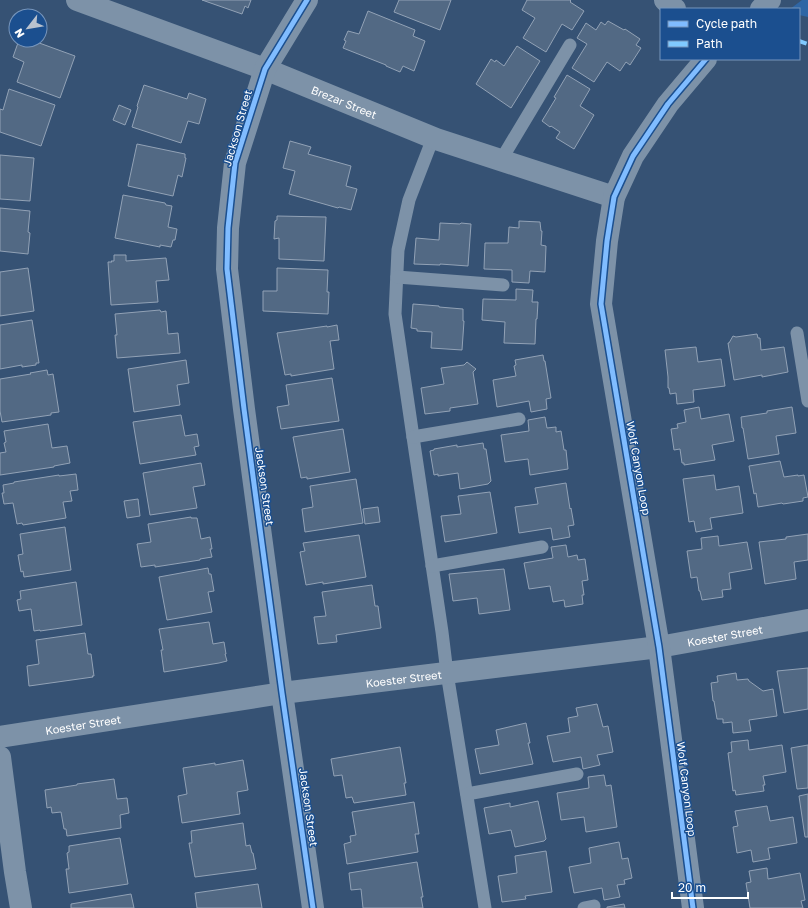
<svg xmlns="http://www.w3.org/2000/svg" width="808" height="908" font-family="'Golos Text',sans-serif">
  <rect width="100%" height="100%" fill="#365274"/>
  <polygon fill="#2f66a5" points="802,0 808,0 808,17 799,15 799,9 790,9"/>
  <g fill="#526984" stroke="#92a2b6">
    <polygon points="202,0 251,0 248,8 245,6 242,14"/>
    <polygon points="399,0 451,0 440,30 394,12"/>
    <polygon points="527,0 570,0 571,1 570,2 584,11 572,30 562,24 546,52 523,38 535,18 522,10"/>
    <polygon points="368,11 415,30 413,36 425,41 414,71 403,66 400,72 386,66 386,65 343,48 346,41 344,40 348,31 359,34"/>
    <polygon points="608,21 624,30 625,29 640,39 636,45 641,48 630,65 626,62 620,71 607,62 594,82 572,68 587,44 577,38 586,23 596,30 601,22 605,25"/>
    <polygon points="19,40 31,40 75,56 60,98 17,82 24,62 13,57"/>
    <polygon points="517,46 540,61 511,108 476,84 491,59 495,62 496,60 504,66"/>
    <polygon points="567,75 590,89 580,106 594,115 574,149 556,138 560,132 551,126 550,127 542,121 556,98 554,97"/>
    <polygon points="144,85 187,99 189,93 206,99 199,124 188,121 181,143 132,127 138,107 137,106"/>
    <polygon points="9,89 55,105 41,146 0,132 0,109 3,110"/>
    <polygon points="119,105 131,110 125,125 113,120"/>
    <polygon points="290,141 311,147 308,154 351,166 346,186 357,189 351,210 339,207 338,208 289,194 295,171 283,168"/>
    <polygon points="137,144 185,154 185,158 186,158 182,177 178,175 173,196 128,186"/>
    <polygon points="0,155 34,158 30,201 0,199"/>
    <polygon points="123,195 165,203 166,205 172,206 168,227 177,229 175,240 173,240 171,247 160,245 160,247 115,238"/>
    <polygon points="0,208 30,211 28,232 30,233 28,254 0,251"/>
    <polygon points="277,216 326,217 324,261 279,259 279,238 274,239 275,221 277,220"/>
    <polygon points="519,221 540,222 541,231 542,231 541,245 546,246 545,272 530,271 529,283 512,282 512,270 484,269 485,243 508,243 509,227 519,228"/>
    <polygon points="440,223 460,224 461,223 471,224 468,266 440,264 440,265 414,264 416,238 439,240"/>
    <polygon points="114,255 126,255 126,261 166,258 169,280 156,281 158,302 111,305 108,262 112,262 111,261 114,261"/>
    <polygon points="28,268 34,311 0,316 0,272"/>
    <polygon points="277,268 328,270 327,292 329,292 328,314 263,311 263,291 277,291"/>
    <polygon points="516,289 533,290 532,302 538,302 537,319 536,319 535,344 504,343 505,322 482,320 483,299 516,300"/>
    <polygon points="413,304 439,306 439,307 463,309 463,321 464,321 462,350 431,348 432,332 417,331 417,329 411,328"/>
    <polygon points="160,310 161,312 166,311 168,334 178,333 180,353 117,358 115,335 117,335 115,314"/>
    <polygon points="32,320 39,363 36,363 36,365 22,367 22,365 0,369 0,325"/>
    <polygon points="337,325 339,340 330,341 334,369 291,376 291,374 285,375 277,333 327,326 327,327"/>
    <polygon points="757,334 758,338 760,338 761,350 784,347 788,372 762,377 762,375 734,380 728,343 729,343 733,336 736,337"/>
    <polygon points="696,347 698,362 721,359 725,386 693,390 694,402 677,404 676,393 670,394 669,388 668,388 668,377 665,350"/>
    <polygon points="543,355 544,361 545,361 551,398 546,399 547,409 531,412 529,401 497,407 493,380 516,376 514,366 516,365 515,360"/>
    <polygon points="186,360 189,383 177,385 180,405 134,412 128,369"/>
    <polygon points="467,362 476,369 473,372 478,404 450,408 450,411 425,414 421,388 444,384 441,368 464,365"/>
    <polygon points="47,370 48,375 53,374 59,412 51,413 51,415 2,422 0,411 0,379 31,374 30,373"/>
    <polygon points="332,378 339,421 281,429 277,407 289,405 286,385"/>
    <polygon points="699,407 701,419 729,414 734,441 712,445 715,460 684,465 684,463 682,463 680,449 674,450 671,429 678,428 677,424 686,422 684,410"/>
    <polygon points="792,407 796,433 776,436 779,454 748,459 743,428 742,428 741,417 767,413 767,411"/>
    <polygon points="181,415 185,436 197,434 199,446 194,447 196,455 140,464 133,422"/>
    <polygon points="545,417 547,428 556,427 556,432 561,431 564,450 566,450 568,469 530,475 528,459 505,462 501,435 529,431 528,420"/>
    <polygon points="48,424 52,448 67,446 70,463 54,466 54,467 0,475 0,453 6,452 4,443 6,442 4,431"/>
    <polygon points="343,429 350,472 307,479 307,477 301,478 293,437"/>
    <polygon points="483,443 484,449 486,449 491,481 488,484 460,489 458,473 438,476 438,474 434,475 430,451 434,450 434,449 457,445 457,447"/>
    <polygon points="780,461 784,477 798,475 798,476 804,475 808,497 803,498 803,501 783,504 782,503 758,507 756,493 754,494 749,466"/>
    <polygon points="201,463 205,485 193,487 197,508 150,515 143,473"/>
    <polygon points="76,474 78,490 70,491 72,501 63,502 66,518 23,525 22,523 17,524 13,503 4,504 2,493 4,493 3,485 14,483 14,482 59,475 59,476"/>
    <polygon points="714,475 716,490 739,486 743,513 710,518 712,529 696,532 694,521 689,522 683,479"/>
    <polygon points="356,479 363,523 305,532 302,509 313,507 310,486"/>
    <polygon points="566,483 570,509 571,508 574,525 568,526 570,537 553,540 551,528 519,533 515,507 538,504 535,488"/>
    <polygon points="490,492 497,533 445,542 441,516 461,514 458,496"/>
    <polygon points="138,499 140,516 127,518 124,501"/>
    <polygon points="378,507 380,522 365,524 363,509"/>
    <polygon points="191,517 191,518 197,518 201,539 210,537 212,549 210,549 212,557 200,559 200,560 155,567 155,565 141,567 137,544 151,542 148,524"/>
    <polygon points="65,527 71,570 24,577 23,571 21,572 18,555 23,554 20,534"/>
    <polygon points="808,534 808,560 794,562 796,579 765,584 759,542 786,539 786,537"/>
    <polygon points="359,535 366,577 323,584 323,582 306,585 300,552 305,551 303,543"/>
    <polygon points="718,536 719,546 747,542 752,569 729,573 731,589 722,590 723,597 702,600 700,591 699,591 697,577 691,578 687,551 702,549 701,538"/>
    <polygon points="566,545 568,557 577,555 578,560 585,559 588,580 582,581 584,595 582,595 583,604 565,607 564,600 553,602 550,586 529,589 524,563 553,558 551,547"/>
    <polygon points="208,568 209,574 211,574 214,591 208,592 212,612 167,620 159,577"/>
    <polygon points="504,569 510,610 479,614 477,598 453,601 449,574"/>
    <polygon points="76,582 82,625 40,631 40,630 34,631 31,609 19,611 17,600 21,599 20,591"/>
    <polygon points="372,585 375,606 378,606 381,628 336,635 337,642 318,644 314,617 326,616 322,592"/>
    <polygon points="209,622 213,644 224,642 226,654 225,654 227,661 219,663 164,672 161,650 163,650 159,629"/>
    <polygon points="85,633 88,654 91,654 94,676 92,676 93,677 29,686 27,666 39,664 36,640"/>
    <polygon points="808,668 808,709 784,713 777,671"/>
    <polygon points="736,673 737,680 748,679 749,681 763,691 773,689 777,716 749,720 751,731 733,733 732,722 723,723 723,719 717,719 714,701 713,701 711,683 718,682 717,676"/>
    <polygon points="597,704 603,727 608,726 613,752 597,755 600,765 583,769 581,757 553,762 547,736 570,732 568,718 578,716 576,708"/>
    <polygon points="526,723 530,743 528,743 533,764 480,774 475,749 499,745 496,730"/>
    <polygon points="748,740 749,750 782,745 786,772 763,776 765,785 763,785 764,791 736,795 735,790 733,791 728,753 732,752 731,742"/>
    <polygon points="808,745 808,788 797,789 791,748"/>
    <polygon points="400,747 406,783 404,783 406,795 354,803 352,797 346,798 342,775 334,776 331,759"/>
    <polygon points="243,760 248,790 237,792 240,814 182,823 178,796 187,794 183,768 215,763 215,765"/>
    <polygon points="604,775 606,786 611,785 617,827 586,832 584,817 561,820 557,793 589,788 588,777"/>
    <polygon points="114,779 117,799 127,798 129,813 120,815 121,828 67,836 66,829 64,829 61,812 52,813 51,807 47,808 45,790 77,785 77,784"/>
    <polygon points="808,794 808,837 805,837 799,796"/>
    <polygon points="538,801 546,839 544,841 515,847 511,830 489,834 484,808 510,803 510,807"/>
    <polygon points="414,802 419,834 415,834 418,852 347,864 344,844 351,842 350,836 356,835 352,812"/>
    <polygon points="767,806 770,821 793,817 797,843 768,848 770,859 753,862 751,850 737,853 733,827 738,826 735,811"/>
    <polygon points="243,823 246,846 250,845 252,853 253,853 256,869 195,877 189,843 192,843 191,831"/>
    <polygon points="120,838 128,884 69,893 66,869 69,869 67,853 69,852 69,846"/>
    <polygon points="619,842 622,859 628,858 632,878 624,880 625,884 617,885 620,897 604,900 602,888 574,893 569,867 591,863 589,848"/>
    <polygon points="546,851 552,892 525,896 526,899 502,902 498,876 517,873 515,856"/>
    <polygon points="417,862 423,897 421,897 423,908 363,908 361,889 351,890 349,873"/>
    <polygon points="767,868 768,879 800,873 805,900 801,901 803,908 750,908 746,883 751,882 749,871"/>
    <polygon points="258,884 262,908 197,908 195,893"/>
    <polygon points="131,894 134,908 71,908 71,904"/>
    <polygon points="624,904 625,908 607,908 607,907"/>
  </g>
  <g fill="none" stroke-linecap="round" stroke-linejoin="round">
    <g stroke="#7d92a8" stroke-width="13">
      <polyline points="433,138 409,200 398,250 395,314 413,437 442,632 447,673 485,908"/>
      <polyline points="501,160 570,45"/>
      <polyline points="397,277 503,285"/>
      <polyline points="797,333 808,401"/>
      <polyline points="413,437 519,419"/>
      <polyline points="432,566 542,547"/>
      <polyline points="467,794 577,774"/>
      <polyline points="584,908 594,906"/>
    </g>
    <g stroke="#7d92a8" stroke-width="22">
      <path id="s1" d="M77 0 265 69 436 139 614 197"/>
      <polyline points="307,0 265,69 235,163 228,228 227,269 244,409 282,693 313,908"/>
      <path id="s2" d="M0 737 282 693 659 647 808 620"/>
      <polyline points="0,757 15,872 21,908"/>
    </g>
    <g stroke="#7d92a8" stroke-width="22">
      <polyline points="665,0 675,9"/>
      <polyline points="761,9 770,0"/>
      <polyline points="693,908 659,647 601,304 607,241 614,197 633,156 668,104 706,59"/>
    </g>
    <polyline stroke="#80caff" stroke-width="4" stroke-dasharray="8 4" stroke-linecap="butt" points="799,41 808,44"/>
    <g stroke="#1b4f8f" stroke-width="8">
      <g id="cycleway">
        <polyline points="307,0 265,69 235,163 228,228 227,269 244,409 282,693 313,908"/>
        <polyline points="693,908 659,647 601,304 607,241 614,197 633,156 668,104 706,59"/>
      </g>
    </g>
    <use href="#cycleway" stroke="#80bcff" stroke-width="5"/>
  </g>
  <g text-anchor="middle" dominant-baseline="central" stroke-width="3" stroke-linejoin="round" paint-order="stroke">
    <g font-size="11" fill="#fff" stroke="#1b4f8f">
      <text stroke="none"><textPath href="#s1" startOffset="286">Brezar Street</textPath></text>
      <text transform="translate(237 128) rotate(-74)">Jackson Street</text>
      <text transform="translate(639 468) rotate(80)">Wolf Canyon Loop</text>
      <text transform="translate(265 486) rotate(82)">Jackson Street</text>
      <text stroke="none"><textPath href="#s2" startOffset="732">Koester Street</textPath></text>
      <text stroke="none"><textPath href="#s2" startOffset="408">Koester Street</textPath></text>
      <text stroke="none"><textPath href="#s2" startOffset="84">Koester Street</textPath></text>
      <text transform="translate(687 789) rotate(83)">Wolf Canyon Loop</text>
      <text transform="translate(309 807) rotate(82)">Jackson Street</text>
    </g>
  </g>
  <rect x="660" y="8" width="140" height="52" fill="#1b4f8f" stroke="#7695bc"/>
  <rect x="668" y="21" width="20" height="6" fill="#80bcff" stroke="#7695bc"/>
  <text x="696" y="28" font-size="12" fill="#ffffff">Cycle path</text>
  <rect x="668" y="41" width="20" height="6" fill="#80caff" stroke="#7695bc"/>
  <text x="696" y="48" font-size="12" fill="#ffffff">Path</text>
  <g transform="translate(28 28) rotate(239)"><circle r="19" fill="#1b4f8f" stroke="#7695bc"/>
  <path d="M0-3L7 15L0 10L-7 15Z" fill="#b9c2ce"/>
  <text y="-6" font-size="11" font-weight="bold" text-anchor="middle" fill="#ffffff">N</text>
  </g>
  <path d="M672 892v6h76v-6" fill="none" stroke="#ffffff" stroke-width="2"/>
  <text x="678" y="892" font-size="12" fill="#ffffff" stroke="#1b4f8f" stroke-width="3" paint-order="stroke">20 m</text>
</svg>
